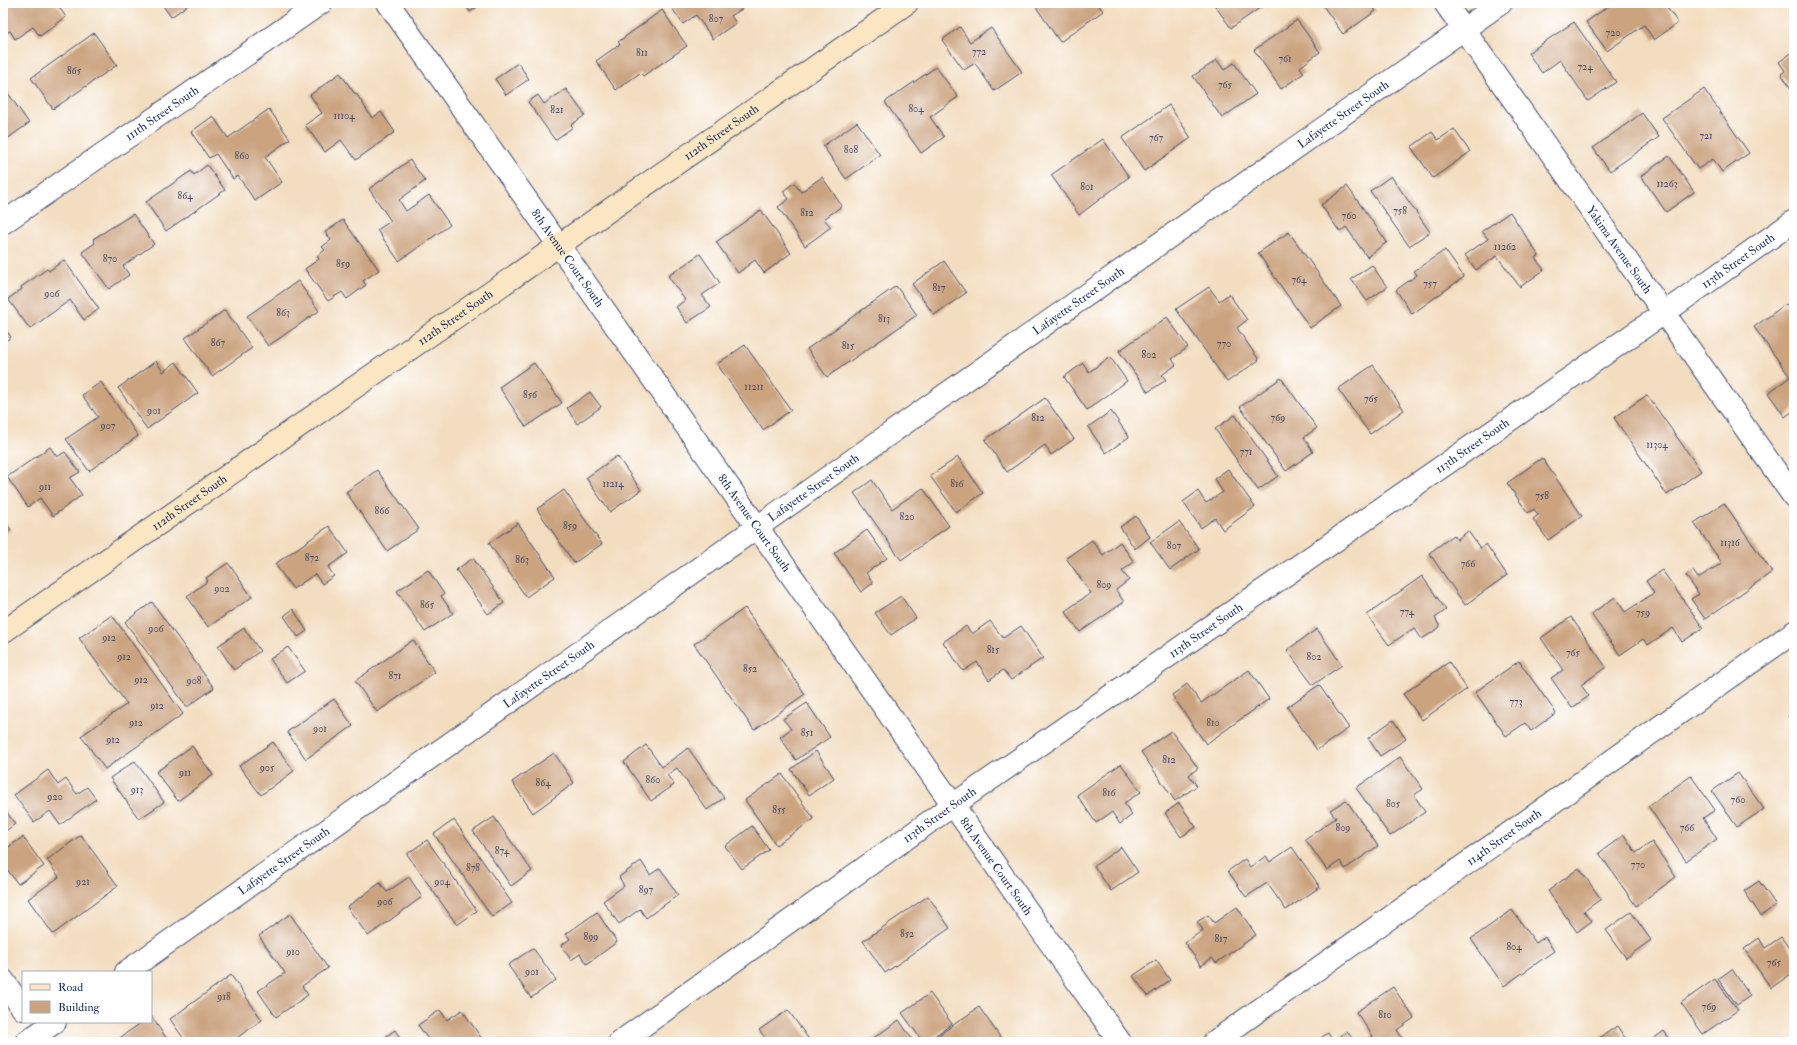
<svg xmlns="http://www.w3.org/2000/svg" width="1797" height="1045" font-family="'IM FELL Double Pica',serif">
  <rect width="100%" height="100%" fill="#fff"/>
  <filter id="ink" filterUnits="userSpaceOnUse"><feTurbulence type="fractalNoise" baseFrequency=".025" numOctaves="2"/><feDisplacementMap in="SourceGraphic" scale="8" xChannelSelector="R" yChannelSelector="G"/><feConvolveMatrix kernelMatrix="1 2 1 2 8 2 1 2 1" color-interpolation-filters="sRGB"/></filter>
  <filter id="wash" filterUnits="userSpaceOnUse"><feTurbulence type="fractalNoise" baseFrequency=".012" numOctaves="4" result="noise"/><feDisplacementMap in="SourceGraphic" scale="16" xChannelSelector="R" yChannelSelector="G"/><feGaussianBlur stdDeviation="0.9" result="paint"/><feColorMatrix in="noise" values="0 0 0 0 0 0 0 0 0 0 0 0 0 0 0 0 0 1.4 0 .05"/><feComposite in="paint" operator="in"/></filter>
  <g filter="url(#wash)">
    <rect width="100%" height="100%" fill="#f3ddc0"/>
    <g id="blocks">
      <g fill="#cba37f">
        <polygon points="3,3 56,3 66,17 40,36 33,27 15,39 10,31 3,35"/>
        <polygon points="161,3 191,3 171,17"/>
        <polygon points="464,3 483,3 470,12"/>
        <polygon points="668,3 738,3 742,9 731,16 736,23 713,39 696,15 683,24"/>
        <polygon points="1035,3 1097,3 1103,11 1060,42 1034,4"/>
        <polygon points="1213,3 1267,3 1231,28"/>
        <polygon points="1321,3 1370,3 1376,11 1343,34"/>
        <polygon points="1613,3 1664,3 1678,23 1654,40 1644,25 1607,51 1586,22"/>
        <polygon points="662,10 687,46 643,76 640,73 616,90 596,61 620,44 618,42"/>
        <polygon points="1297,20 1320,52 1300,67 1304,73 1281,89 1254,50"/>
        <polygon points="1574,22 1616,82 1588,101 1560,60 1542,73 1528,53"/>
        <polygon points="960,27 970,42 991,28 1022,72 994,91 975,63 964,70 942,40"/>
        <polygon points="94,33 117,65 53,109 31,78"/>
        <polygon points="1794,51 1794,93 1781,74 1785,71 1779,62"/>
        <polygon points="1217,60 1224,70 1234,63 1256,94 1222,118 1193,76"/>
        <polygon points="518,63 529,79 506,95 495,79"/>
        <polygon points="936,67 958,97 930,117 944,137 921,153 885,102"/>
        <polygon points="340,73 355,94 356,93 372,118 381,112 395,132 356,160 341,140 325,152 305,125 322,113 310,95"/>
        <polygon points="3,86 29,123 3,142"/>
        <polygon points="566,89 585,115 571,125 573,127 555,140 528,102 538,95 544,104"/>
        <polygon points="1704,89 1749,153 1722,172 1713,159 1698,169 1662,118"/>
        <polygon points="1169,105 1191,138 1144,171 1122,138"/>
        <polygon points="269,109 290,139 265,157 282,182 255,201 238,176 233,179 216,154 209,158 191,132 213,116 228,138"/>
        <polygon points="1642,113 1659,137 1610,171 1593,148"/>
        <polygon points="857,122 880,155 846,179 823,146"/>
        <polygon points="1454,129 1470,152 1433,178 1411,147 1432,132 1438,140"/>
        <polygon points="1103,139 1129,177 1079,215 1051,175"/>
        <polygon points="1669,156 1694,192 1666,212 1641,176"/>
        <polygon points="410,160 425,181 399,200 406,211 429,195 450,225 399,261 377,230 391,221 369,189"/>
        <polygon points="207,165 225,190 166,231 146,202 191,171 194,175"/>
        <polygon points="1391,176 1430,232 1409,246 1370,191"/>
        <polygon points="822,177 842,206 824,219 831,227 805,246 778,207 789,199 783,191 794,183 801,192"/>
        <polygon points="1347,186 1387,242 1367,257 1346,227 1340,232 1321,205"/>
        <polygon points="761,210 791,253 764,273 755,260 738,273 716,242"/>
        <polygon points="1510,212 1539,256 1535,258 1544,270 1520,287 1497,256 1476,270 1465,255 1488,239 1482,231"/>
        <polygon points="133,214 154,244 123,266 129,275 109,289 82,252 95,243 93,239"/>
        <polygon points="343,220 379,270 363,281 366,285 347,299 342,292 328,301 305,269 319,259 317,256 325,250 322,247 331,240 325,232"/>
        <polygon points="1289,232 1341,306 1310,328 1258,253"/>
        <polygon points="1445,250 1464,277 1412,314 1396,290 1417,275 1414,271"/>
        <polygon points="700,254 720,283 702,295 711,307 687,323 676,307 685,300 668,276"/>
        <polygon points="64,260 99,309 84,320 70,300 30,329 8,299 22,289 21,287 47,269 49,271"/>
        <polygon points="944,261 966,293 934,315 912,284"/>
        <polygon points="1372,265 1387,287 1367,301 1351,279"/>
        <polygon points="298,281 319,311 268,346 247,316"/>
        <polygon points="896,286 917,315 827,377 807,349"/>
        <polygon points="1209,287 1219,301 1229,294 1247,320 1237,328 1259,360 1227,382 1176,309"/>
        <polygon points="1786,304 1794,315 1794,410 1785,417 1768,393 1790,377 1754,327"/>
        <polygon points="225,310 252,348 212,376 185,338"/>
        <polygon points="1167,317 1188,347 1172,359 1176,365 1162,375 1166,380 1148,392 1119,351"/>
        <polygon points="3,326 11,337 3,343"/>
        <polygon points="745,345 791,410 763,430 717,364"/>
        <polygon points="1110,357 1127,381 1087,410 1064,377 1083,363 1089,372"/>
        <polygon points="156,361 163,372 176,362 198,393 147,429 118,388"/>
        <polygon points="534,363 562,403 526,427 499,387"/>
        <polygon points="1373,365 1404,410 1370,434 1338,389"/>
        <polygon points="1281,378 1317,428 1304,437 1313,452 1286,471 1240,407"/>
        <polygon points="101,382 138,436 89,471 66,439 98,417 82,395"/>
        <polygon points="590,392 601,407 577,424 567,408"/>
        <polygon points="1647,395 1701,471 1667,495 1614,418"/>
        <polygon points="1045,398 1074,439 1051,455 1045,445 1007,472 985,440"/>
        <polygon points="1111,411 1129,437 1106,453 1088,427"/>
        <polygon points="1235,415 1278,476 1258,490 1215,429"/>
        <polygon points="50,447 57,457 65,452 80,472 70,478 82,495 53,516 40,498 28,507 7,477"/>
        <polygon points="617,456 641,490 610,512 586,478"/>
        <polygon points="958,457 983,493 956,512 930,476"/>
        <polygon points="1542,458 1582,516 1548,540 1533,519 1538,515 1534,509 1528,513 1507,483"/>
        <polygon points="1228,469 1255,507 1223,530 1215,518 1201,528 1183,502 1198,491 1206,503 1223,492 1214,479"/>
        <polygon points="377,470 419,529 387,551 346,492"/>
        <polygon points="872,480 892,509 923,488 949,526 901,560 854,493"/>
        <polygon points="564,490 602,544 574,563 537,509"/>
        <polygon points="1724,503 1772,572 1705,619 1691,599 1699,594 1686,576 1693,571 1698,578 1722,563 1694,523"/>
        <polygon points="1136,516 1150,537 1135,549 1120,527"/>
        <polygon points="3,519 11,530 3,535"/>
        <polygon points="1179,522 1199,549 1170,570 1150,542"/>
        <polygon points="518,523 555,577 526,597 489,543"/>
        <polygon points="329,526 348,553 328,567 334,576 322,584 315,574 293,589 275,564"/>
        <polygon points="867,530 887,558 866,573 873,583 861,592 834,553"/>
        <polygon points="1468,531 1480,548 1486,544 1507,575 1465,605 1429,553 1454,535 1457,540"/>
        <polygon points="1092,540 1103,555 1120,542 1134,562 1122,571 1129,580 1116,590 1124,602 1080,632 1065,611 1091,593 1066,558"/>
        <polygon points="473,558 504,603 488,614 456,570"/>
        <polygon points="228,563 252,597 208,627 187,596 208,581 206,578"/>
        <polygon points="428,570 444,594 441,596 453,613 425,632 397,591"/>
        <polygon points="1662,570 1703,628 1682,642 1673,628 1648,645 1643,639 1620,655 1591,614 1615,597 1625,612 1654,593 1646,581"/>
        <polygon points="1422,576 1446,610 1435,618 1440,627 1422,639 1414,628 1389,645 1367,615"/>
        <polygon points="901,596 916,618 891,635 875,613"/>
        <polygon points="152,602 214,688 187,707 125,622"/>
        <polygon points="745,608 805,694 754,730 694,644"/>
        <polygon points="293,609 307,631 298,637 284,616"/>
        <polygon points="112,615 183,714 105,769 81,736 127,704 79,638"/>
        <polygon points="1571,617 1606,667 1581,685 1589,696 1572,708 1551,678 1563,670 1541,638"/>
        <polygon points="990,621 1003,638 1021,626 1043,658 1011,680 1003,670 989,680 977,662 963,671 943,642 966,626 972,634"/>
        <polygon points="244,628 260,651 234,670 218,646"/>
        <polygon points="1317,629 1342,665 1313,685 1287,650"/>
        <polygon points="413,640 435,672 377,712 355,681"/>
        <polygon points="288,647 305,671 287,683 270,659"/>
        <polygon points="1519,661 1556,713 1531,731 1525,723 1506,736 1475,692"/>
        <polygon points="1449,662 1467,689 1422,720 1403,694"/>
        <polygon points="1249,670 1269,699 1206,744 1172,695 1187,684 1201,703"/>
        <polygon points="1319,685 1349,728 1317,750 1287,707"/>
        <polygon points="334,699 353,726 306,759 287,732"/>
        <polygon points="807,703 830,737 796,760 780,737 791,729 783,719"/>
        <polygon points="1794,712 1794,724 1788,716"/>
        <polygon points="1393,720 1406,739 1380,756 1368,738"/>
        <polygon points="1171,731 1198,768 1189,775 1197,786 1175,801 1141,752"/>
        <polygon points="273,742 294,771 261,795 239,766"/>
        <polygon points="646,745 662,767 688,748 724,798 707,810 677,768 667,775 674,785 651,801 624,762"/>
        <polygon points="192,746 213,775 178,801 156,772"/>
        <polygon points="816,751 834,778 809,795 791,769"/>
        <polygon points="554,753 574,783 533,813 512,782"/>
        <polygon points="1400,757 1423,789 1414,795 1425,812 1390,836 1356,788"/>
        <polygon points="135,761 164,802 139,819 110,778"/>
        <polygon points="1121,764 1141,792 1124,803 1132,815 1120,824 1112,812 1096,823 1077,795"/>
        <polygon points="48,770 58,785 66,779 77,794 87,787 96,799 60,825 50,811 34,822 14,795"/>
        <polygon points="1738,773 1764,809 1737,827 1712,791"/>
        <polygon points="782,774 814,819 776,845 745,800"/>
        <polygon points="1691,776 1715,810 1703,818 1717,839 1686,861 1648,806"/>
        <polygon points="1346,800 1378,846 1345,869 1340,861 1327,870 1305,839 1336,818 1330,810"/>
        <polygon points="1179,803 1196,827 1181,837 1165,813"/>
        <polygon points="3,807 15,824 3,833"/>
        <polygon points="494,817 532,871 511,886 473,831"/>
        <polygon points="454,820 512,903 492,917 434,834"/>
        <polygon points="752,826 769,850 742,869 725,846"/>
        <polygon points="81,835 118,886 53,934 28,899 59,877 47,860"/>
        <polygon points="1624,835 1636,853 1652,842 1676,877 1636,906 1599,853"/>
        <polygon points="23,837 44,866 18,884 3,864 3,851"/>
        <polygon points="427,840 477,911 457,925 407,854"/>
        <polygon points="1121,847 1138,872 1111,891 1094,866"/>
        <polygon points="1292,847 1320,887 1286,910 1267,883 1246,897 1228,871 1245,859 1250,867 1266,856 1270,862"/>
        <polygon points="641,861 650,875 660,868 678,895 646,918 640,909 619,924 603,901 624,886 619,877"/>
        <polygon points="1579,868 1601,899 1584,911 1592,921 1577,932 1548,891"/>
        <polygon points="409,877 422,897 368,936 347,907 380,883 387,892"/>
        <polygon points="1759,881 1776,905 1761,916 1744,891"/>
        <polygon points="928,896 950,928 885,973 863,941"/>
        <polygon points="1237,907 1256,935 1216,963 1212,958 1201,966 1185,943 1203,930 1197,922 1208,915 1214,923"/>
        <polygon points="1512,910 1536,943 1545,937 1554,951 1504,986 1471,939"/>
        <polygon points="597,912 617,942 587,964 580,954 571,960 561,945 570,939 566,934"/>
        <polygon points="1631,912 1651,940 1626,958 1606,930"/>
        <polygon points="290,914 328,968 302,986 308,995 276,1017 258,991 285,973 259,936"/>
        <polygon points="1781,937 1794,955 1794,972 1771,988 1744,949 1759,938 1765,948"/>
        <polygon points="533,948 556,980 531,998 508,965"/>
        <polygon points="1156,960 1170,980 1148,996 1133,976"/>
        <polygon points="1732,969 1750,996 1737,1005 1718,979"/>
        <polygon points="231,975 262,1020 231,1042 186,1042 170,1019"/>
        <polygon points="1715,979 1738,1010 1703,1034 1681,1003"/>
        <polygon points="1393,987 1414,1018 1397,1030 1405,1042 1365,1042 1373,1036 1356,1012"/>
        <polygon points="930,993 952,1024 926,1042 923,1042 902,1013"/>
        <polygon points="979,1007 1003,1041 1001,1042 929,1042"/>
        <polygon points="440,1010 447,1020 462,1010 482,1039 479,1042 430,1042 418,1025"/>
        <polygon points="788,1010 808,1038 803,1042 768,1042 759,1030"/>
        <polygon points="151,1016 169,1042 114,1042 142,1022 151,1022"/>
        <polygon points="899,1020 914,1042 868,1042"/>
        <polygon points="1617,1026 1628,1042 1594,1042"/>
        <polygon points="395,1030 403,1042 378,1042"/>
        <polygon points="1347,1031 1355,1042 1315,1042 1328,1033 1333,1041"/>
        <polygon points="1664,1031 1672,1042 1649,1042"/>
      </g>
    </g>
  </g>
  <g filter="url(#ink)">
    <use href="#blocks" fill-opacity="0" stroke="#3b496d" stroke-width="1"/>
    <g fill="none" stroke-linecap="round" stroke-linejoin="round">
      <g stroke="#3b496d" stroke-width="24">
        <g id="minor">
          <path id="s1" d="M388 3 1120 1042"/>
          <path id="s2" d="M1445 3 1794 497"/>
          <path id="s3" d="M3 223 321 3"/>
          <path id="s4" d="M126 972 1501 3"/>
          <polyline points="3,980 23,1009"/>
          <polyline points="26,1042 55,1022"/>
          <path id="s5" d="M620 1042 953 805 1664 313 1794 221"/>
          <path id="s6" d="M1214 1042 1794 632"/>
        </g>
      </g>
      <g stroke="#3b496d" stroke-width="24">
        <g id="secondary">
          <path id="s7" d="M3 632 907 3"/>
        </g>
      </g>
      <use href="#minor" stroke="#fff" stroke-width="22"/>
      <use href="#secondary" stroke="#fbe6c4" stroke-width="22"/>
    </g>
  </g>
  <g text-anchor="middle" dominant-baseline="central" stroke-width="3" stroke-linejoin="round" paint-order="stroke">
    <g font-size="10" fill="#474c66">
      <text x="716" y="19">807</text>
      <text x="1613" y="33">720</text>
      <text x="979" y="52">772</text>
      <text x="642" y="53">811</text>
      <text x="1285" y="59">761</text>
      <text x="1585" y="67">724</text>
      <text x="74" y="71">865</text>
      <text x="1225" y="85">765</text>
      <text x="916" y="109">804</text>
      <text x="557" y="110">821</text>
      <text x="344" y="116">11104</text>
      <text x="1706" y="136">721</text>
      <text x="1156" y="138">767</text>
      <text x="851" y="150">808</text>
      <text x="242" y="156">860</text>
      <text x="1667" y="184">11263</text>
      <text x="1087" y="187">801</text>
      <text x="185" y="196">864</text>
      <text x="1400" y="211">758</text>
      <text x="807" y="213">812</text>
      <text x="1349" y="216">760</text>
      <text x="1505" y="247">11262</text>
      <text x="110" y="259">870</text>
      <text x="343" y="264">859</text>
      <text x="1299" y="280">764</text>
      <text x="1430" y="284">757</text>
      <text x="939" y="288">817</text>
      <text x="52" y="294">906</text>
      <text x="283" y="313">863</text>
      <text x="884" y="319">813</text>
      <text x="218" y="343">867</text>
      <text x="1224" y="344">770</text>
      <text x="848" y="346">815</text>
      <text x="1149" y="355">802</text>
      <text x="754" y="387">11211</text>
      <text x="530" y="395">856</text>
      <text x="1371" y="399">765</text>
      <text x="154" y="411">901</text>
      <text x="1038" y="418">812</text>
      <text x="1278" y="418">769</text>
      <text x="108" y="426">907</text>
      <text x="1657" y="445">11304</text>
      <text x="1246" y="452">771</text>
      <text x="613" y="484">11214</text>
      <text x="957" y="484">816</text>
      <text x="45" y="487">911</text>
      <text x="1542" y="496">758</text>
      <text x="382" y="511">866</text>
      <text x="907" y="517">820</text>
      <text x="570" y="526">859</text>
      <text x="1730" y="543">11316</text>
      <text x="1174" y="546">807</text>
      <text x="312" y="558">872</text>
      <text x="522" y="560">863</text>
      <text x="1468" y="564">766</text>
      <text x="1104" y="585">809</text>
      <text x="222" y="589">902</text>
      <text x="427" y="605">865</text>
      <text x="1407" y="612">774</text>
      <text x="1643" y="613">759</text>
      <text x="156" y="629">906</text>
      <text x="109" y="638">912</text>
      <text x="993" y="650">815</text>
      <text x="1573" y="653">765</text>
      <text x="124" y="657">912</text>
      <text x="1314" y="657">802</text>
      <text x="750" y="669">852</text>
      <text x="395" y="676">871</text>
      <text x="141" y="680">912</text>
      <text x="194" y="681">908</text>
      <text x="1516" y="702">773</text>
      <text x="157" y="706">912</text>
      <text x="136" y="723">912</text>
      <text x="1213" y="723">810</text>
      <text x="320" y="729">901</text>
      <text x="807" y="733">851</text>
      <text x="113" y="740">912</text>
      <text x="1169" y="760">812</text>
      <text x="267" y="768">905</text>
      <text x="185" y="773">911</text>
      <text x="653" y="780">860</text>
      <text x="543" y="783">864</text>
      <text x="137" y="790">913</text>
      <text x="1109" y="793">816</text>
      <text x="55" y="797">920</text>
      <text x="1738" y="800">760</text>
      <text x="1393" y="804">805</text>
      <text x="779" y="810">855</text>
      <text x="1343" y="828">809</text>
      <text x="1687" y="828">766</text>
      <text x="502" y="851">874</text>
      <text x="1638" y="865">770</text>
      <text x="473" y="868">878</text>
      <text x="83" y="882">921</text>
      <text x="442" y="882">904</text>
      <text x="646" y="890">897</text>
      <text x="385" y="902">906</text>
      <text x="907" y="934">852</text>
      <text x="591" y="937">899</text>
      <text x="1221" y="939">817</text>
      <text x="1514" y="947">804</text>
      <text x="293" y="952">910</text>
      <text x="1774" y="963">765</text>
      <text x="532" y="972">901</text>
      <text x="224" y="997">918</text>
      <text x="1709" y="1007">769</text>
      <text x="1385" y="1015">810</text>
    </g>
    <g font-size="12" fill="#1b2f5e" stroke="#fff">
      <text stroke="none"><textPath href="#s3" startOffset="193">111th Street South</textPath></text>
      <text stroke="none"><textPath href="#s4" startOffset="1489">Lafayette Street South</textPath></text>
      <text stroke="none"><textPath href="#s7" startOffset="875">112th Street South</textPath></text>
      <text stroke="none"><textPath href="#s2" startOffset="302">Yakima Avenue South</textPath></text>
      <text stroke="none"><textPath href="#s1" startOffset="312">8th Avenue Court South</textPath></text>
      <text stroke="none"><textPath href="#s5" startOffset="1364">113th Street South</textPath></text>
      <text stroke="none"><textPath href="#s4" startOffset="1165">Lafayette Street South</textPath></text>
      <text stroke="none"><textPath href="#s7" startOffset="551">112th Street South</textPath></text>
      <text stroke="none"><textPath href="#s5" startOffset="1040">113th Street South</textPath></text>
      <text stroke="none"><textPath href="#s4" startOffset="841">Lafayette Street South</textPath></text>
      <text stroke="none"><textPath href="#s7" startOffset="227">112th Street South</textPath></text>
      <text stroke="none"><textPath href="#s1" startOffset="636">8th Avenue Court South</textPath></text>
      <text stroke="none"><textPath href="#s5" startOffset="716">113th Street South</textPath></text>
      <text stroke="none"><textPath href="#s4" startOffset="517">Lafayette Street South</textPath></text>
      <text stroke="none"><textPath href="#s5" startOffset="392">113th Street South</textPath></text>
      <text stroke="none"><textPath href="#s6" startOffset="355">114th Street South</textPath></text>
      <text stroke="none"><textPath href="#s4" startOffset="193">Lafayette Street South</textPath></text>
      <text stroke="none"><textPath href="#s1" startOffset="1056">8th Avenue Court South</textPath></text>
    </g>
  </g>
  <rect width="1797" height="1045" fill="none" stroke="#fff" stroke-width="16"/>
  <rect x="22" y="971" width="130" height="52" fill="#ffffff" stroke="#a4acbf"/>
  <rect x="30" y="984" width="20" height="6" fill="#fbe6c4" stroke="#a4acbf"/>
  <text x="58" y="991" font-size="12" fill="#1b2f5e">Road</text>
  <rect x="30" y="1001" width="20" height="12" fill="#cba37f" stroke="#a4acbf"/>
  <text x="58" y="1011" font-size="12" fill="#1b2f5e">Building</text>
</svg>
